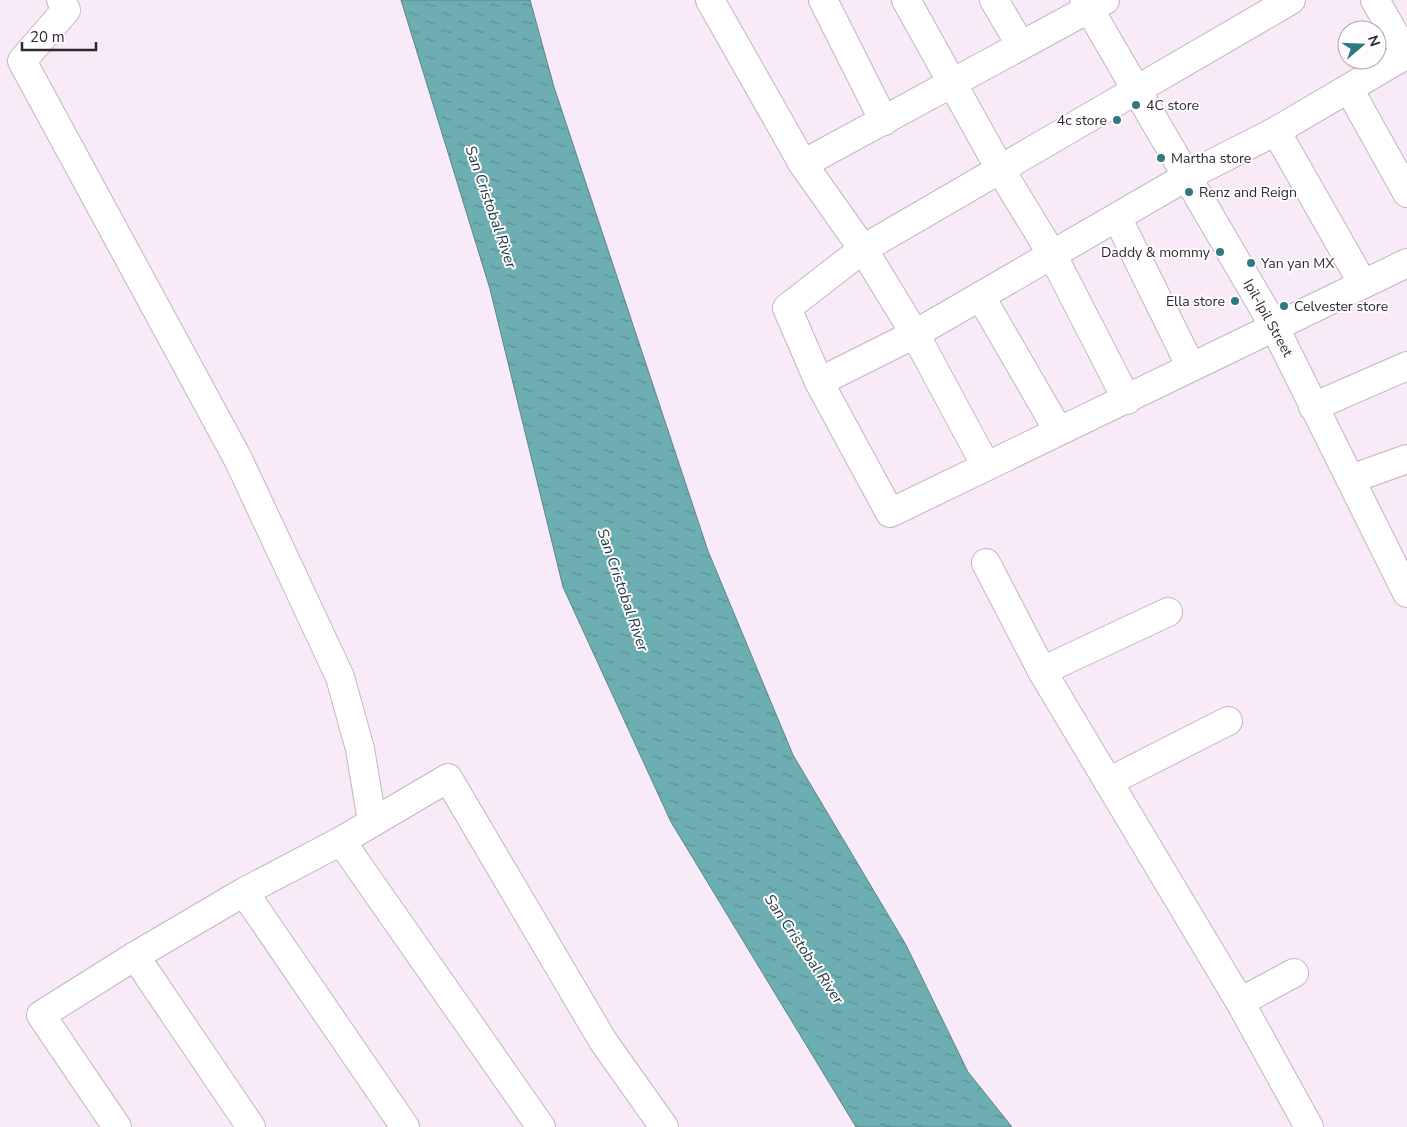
<svg xmlns="http://www.w3.org/2000/svg" width="1407" height="1127" font-family="'Nunito Sans',sans-serif">
  <defs>
    <pattern id="water-ripples" width="26" height="14" patternUnits="userSpaceOnUse" patternTransform="scale(1.25)"><rect width="26" height="14" fill="#6daeb2"/><path d="M2 4q2-2 4 0t4 0M15 11q2-2 4 0t4 0" fill="none" stroke="#5a8e91"/></pattern>
  </defs>
  <rect width="100%" height="100%" fill="#f9eaf8"/>
  <polygon fill="url(#water-ripples)" stroke="#5a868a" points="401,0 530,0 554,87 708,551 793,755 906,945 968,1072 1012,1127 856,1127 671,822 563,587 490,289"/>
  <g fill="none" stroke-linecap="round" stroke-linejoin="round">
    <g stroke="#c3b5c3" stroke-width="30">
      <g id="street">
        <polyline points="61,0 66,10 22,61 238,459 340,677 360,749 372,821"/>
        <polyline points="710,0 803,164 863,249 915,334 986,466"/>
        <polyline points="823,0 884,121"/>
        <polyline points="906,0 1000,169 1053,256 1127,400"/>
        <polyline points="994,0 1021,46"/>
        <polyline points="1084,0 1274,326 1407,593"/>
        <polyline points="1291,0 863,249 787,308 819,382 890,513 1407,263"/>
        <polyline points="1375,0 1407,56"/>
        <polyline points="1349,89 1407,193"/>
        <polyline points="1276,131 1363,284"/>
        <polyline points="803,164 1105,0"/>
        <polyline points="1118,219 1191,367"/>
        <polyline points="981,297 1058,430"/>
        <polyline points="819,382 915,334 1186,177 1276,131 1407,54"/>
        <polyline points="1313,407 1407,366"/>
        <polyline points="1351,479 1407,459"/>
        <polyline points="986,563 1042,671 1240,1002 1309,1127"/>
        <polyline points="1042,671 1168,612"/>
        <polyline points="1108,782 1228,721"/>
        <polyline points="341,841 541,1127"/>
        <polyline points="244,892 405,1127"/>
        <polyline points="135,956 251,1127"/>
        <polyline points="1240,1002 1294,973"/>
        <polyline points="117,1127 41,1015 135,956 244,892 341,841 448,778 603,1041 664,1127"/>
      </g>
    </g>
    <use href="#street" stroke="#fff" stroke-width="28"/>
  </g>
  <g fill="#30797e" stroke="#fffcff" stroke-width="2">
    <circle cx="1136" cy="105" r="5"/>
    <circle cx="1117" cy="120" r="5"/>
    <circle cx="1161" cy="158" r="5"/>
    <circle cx="1189" cy="192" r="5"/>
    <circle cx="1220" cy="252" r="5"/>
    <circle cx="1251" cy="263" r="5"/>
    <circle cx="1235" cy="301" r="5"/>
    <circle cx="1284" cy="306" r="5"/>
  </g>
  <g text-anchor="middle" dominant-baseline="central" stroke-width="4" stroke-linejoin="round" paint-order="stroke">
    <g font-size="14" fill="#2e292e" stroke="#fffcff" text-anchor="start">
      <text x="1146" y="105">4C store</text>
      <text x="1107" y="120" text-anchor="end">4c store</text>
      <text x="1171" y="158">Martha store</text>
      <text x="1199" y="192">Renz and Reign</text>
      <text x="1210" y="252" text-anchor="end">Daddy &amp; mommy</text>
      <text x="1261" y="263">Yan yan MX</text>
      <text x="1225" y="301" text-anchor="end">Ella store</text>
      <text x="1294" y="306">Celvester store</text>
    </g>
    <g font-size="14" fill="#2e292e" stroke="#fffcff">
      <text transform="translate(1268 318) rotate(61)">Ipil-Ipil Street</text>
    </g>
    <g font-size="15" font-style="italic" fill="#18383b" stroke="#fffcff">
      <text transform="translate(491 207) rotate(71)">San Cristobal River</text>
      <text transform="translate(623 590) rotate(71)">San Cristobal River</text>
      <text transform="translate(804 949) rotate(56)">San Cristobal River</text>
    </g>
  </g>
  <g transform="translate(1362 45) rotate(71)"><circle r="24" fill="#fffcff" stroke="#aba8ab"/>
  <path d="M0-4L9 19L0 12L-9 19Z" fill="#30797e"/>
  <text y="-8" font-size="14" font-weight="bold" text-anchor="middle" fill="#2e292e">N</text>
  </g>
  <path d="M22 42v8h74v-8" fill="none" stroke="#2e292e" stroke-width="2.5"/>
  <text x="30" y="42" font-size="15" fill="#2e292e" stroke="#fffcff" stroke-width="4" paint-order="stroke">20 m</text>
</svg>
